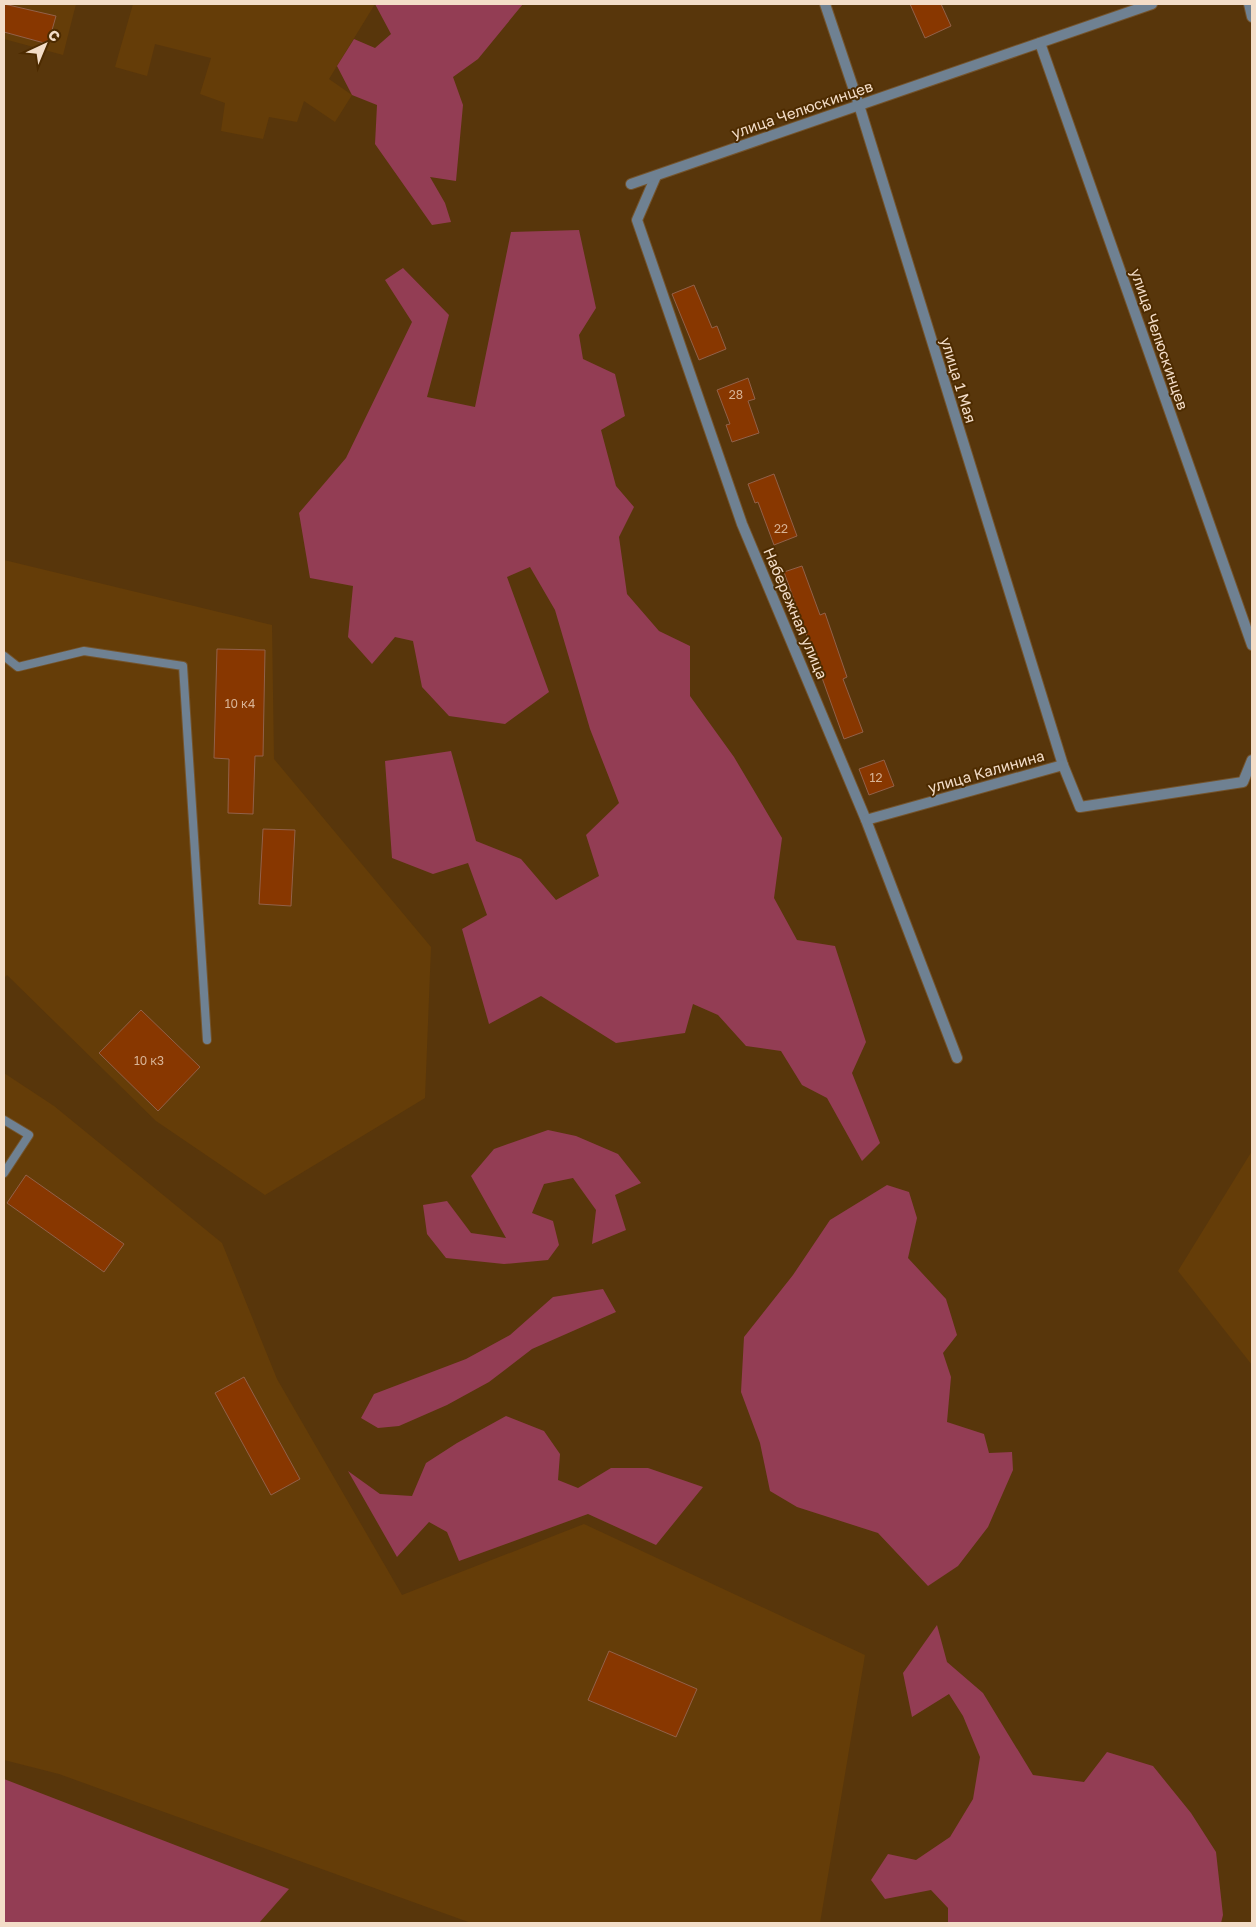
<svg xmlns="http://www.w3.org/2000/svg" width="1256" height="1927" font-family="'Golos Text',sans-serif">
  <rect width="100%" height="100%" fill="#58360b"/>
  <g fill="#653d08">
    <polygon points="4,4 76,4 63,55 4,39"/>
    <polygon points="133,4 375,4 329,79 352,95 335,122 304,101 297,122 269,117 263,139 221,131 225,103 200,94 211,58 155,44 147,76 115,67"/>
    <polygon points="4,560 272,625 274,759 431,947 425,1098 265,1195 156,1121 7,975 4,978"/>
    <polygon points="4,1073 54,1106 222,1243 277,1379 402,1595 584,1524 865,1655 820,1923 471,1923 59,1774 4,1760"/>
    <polygon points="1252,1151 1252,1365 1178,1271"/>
  </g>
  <g fill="#933d54">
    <polygon points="375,4 523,4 478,59 453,77 463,105 456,181 430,177 445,203 451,222 432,225 375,144 377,105 352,95 337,66 354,39 375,48 391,34"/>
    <polygon points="579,230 596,308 579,335 583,359 615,374 625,416 601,430 616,486 634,507 619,537 627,594 659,631 690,646 690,696 734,757 782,838 774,898 797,940 835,946 866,1042 852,1073 880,1143 862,1161 827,1098 802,1085 781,1051 746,1046 718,1015 693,1004 685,1033 616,1043 541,996 489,1024 462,929 487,915 468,863 433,874 392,858 385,761 451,751 476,841 521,859 556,900 599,876 586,835 619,803 590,729 555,610 530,567 507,577 549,692 505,724 449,716 422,687 413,641 395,637 372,664 348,637 353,586 310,578 299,513 346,458 412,322 385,280 403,268 449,315 427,397 475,407 511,232"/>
    <polygon points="548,1130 576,1136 618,1154 641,1183 615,1195 626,1230 592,1244 596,1210 573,1178 544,1184 532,1213 553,1221 559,1245 548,1260 504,1264 446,1258 427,1234 423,1205 447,1201 471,1233 506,1238 471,1176 494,1149"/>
    <polygon points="887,1185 909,1192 917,1218 908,1258 946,1299 957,1335 943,1353 951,1377 947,1422 984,1434 989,1453 1012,1452 1013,1470 988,1527 958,1566 928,1586 878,1533 797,1507 770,1491 760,1443 741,1392 744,1337 793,1275 830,1220"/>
    <polygon points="603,1289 616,1312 532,1349 489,1382 447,1405 399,1426 378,1428 361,1418 374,1394 466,1359 510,1335 553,1297"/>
    <polygon points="506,1416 544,1431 560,1454 558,1480 578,1488 611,1468 648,1468 703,1487 656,1545 588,1514 459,1561 447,1532 429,1522 397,1557 348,1471 380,1494 412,1496 426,1463 457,1443"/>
    <polygon points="937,1625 947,1662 983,1693 1033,1775 1084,1782 1107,1752 1153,1766 1191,1813 1216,1852 1223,1915 1221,1923 948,1923 948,1908 931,1890 885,1899 871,1880 888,1854 916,1860 950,1837 973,1799 980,1757 963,1716 949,1694 912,1717 903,1673"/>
    <polygon points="4,1779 289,1889 259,1923 4,1923"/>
  </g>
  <g fill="#883700" stroke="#926149">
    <polygon points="4,4 56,16 48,44 4,32"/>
    <polygon points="910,4 941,4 951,26 925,38"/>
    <polygon points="694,285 712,328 717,326 726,349 699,360 672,294"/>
    <polygon points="748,378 755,399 748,401 759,433 732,442 726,425 730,424 717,390"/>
    <polygon points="774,474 797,536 774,545 758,502 755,503 748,484"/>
    <polygon points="802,566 820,615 825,613 847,677 843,679 863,732 844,739 784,572"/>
    <polygon points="217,649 265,650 263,756 255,756 253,814 228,813 229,759 214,758"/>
    <polygon points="884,760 894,786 869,795 859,769"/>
    <polygon points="263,829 295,830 291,906 259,904"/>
    <polygon points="141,1010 200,1067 158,1111 99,1053"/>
    <polygon points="26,1175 124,1244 104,1272 7,1203"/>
    <polygon points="244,1377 300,1479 271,1495 215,1393"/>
    <polygon points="609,1651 697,1689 676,1737 588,1700"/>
  </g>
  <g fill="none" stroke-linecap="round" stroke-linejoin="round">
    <g stroke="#74542d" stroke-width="10">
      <g id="service">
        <polyline points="4,656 18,667 84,651 183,666 207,1040"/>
        <polyline points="4,1120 29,1135 4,1173"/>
      </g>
    </g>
    <g stroke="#74542d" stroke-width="12">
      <g id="minor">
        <polyline points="825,4 859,105 1063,765"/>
        <polyline points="1249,4 1252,17"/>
        <polyline points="1040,43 1252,645"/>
        <polyline points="656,176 637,220 742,524 866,820 957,1058"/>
        <polyline points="631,184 1152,4"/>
        <polyline points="866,820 1063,765 1080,807 1243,782 1252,760"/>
      </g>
    </g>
    <use href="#service" stroke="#6f8192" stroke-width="8"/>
    <use href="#minor" stroke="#6f8192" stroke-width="10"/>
  </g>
  <g text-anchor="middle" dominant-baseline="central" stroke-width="4" stroke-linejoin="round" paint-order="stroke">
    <g font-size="12" fill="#d8b496">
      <text x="736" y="394">28</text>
      <text x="781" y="528">22</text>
      <text x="240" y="703">10 к4</text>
      <text x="876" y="777">12</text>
      <text x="149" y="1060">10 к3</text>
    </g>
    <g font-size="15" fill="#f3ddc8" stroke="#4d2b00">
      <text transform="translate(802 109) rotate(-19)">улица Челюскинцев</text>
      <text transform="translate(1160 339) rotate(71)">улица Челюскинцев</text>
      <text transform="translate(959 380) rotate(73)">улица 1 Мая</text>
      <text transform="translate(796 613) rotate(67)">Набережная улица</text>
      <text transform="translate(986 771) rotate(-16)">улица Калинина</text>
    </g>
  </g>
  <rect width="1256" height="1927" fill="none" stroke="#f3ddc8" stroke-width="10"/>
  <g transform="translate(45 45) rotate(44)" stroke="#4d2b00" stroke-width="4" paint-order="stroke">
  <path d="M0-4L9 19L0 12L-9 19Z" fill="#f3ddc8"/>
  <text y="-8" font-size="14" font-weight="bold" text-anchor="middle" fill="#f3ddc8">С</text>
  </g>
</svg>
